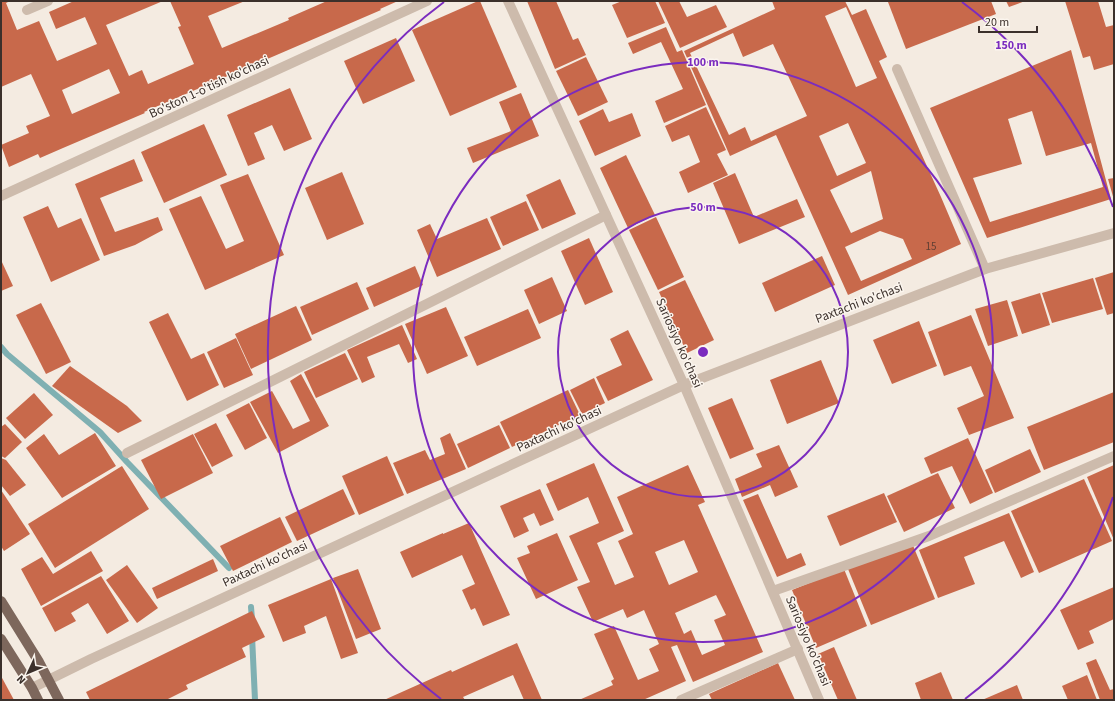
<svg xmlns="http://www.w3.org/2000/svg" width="1115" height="701" font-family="'Source Sans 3',sans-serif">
  <rect width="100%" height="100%" fill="#f4ebe1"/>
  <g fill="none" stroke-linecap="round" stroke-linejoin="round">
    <g stroke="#7fb0b2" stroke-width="6">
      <polyline points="1,347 7,354 100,432 127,462 229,568"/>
      <polyline points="251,607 252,619"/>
      <polyline points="252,636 255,700"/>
    </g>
  </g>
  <g fill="#c8694b" fill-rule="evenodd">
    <path d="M1 1H10L6 3 17 30 39 21 57 61 97 44 85 17 56 29 49 12 74 1H163L106 25 129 76 142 70 148 84 194 64 178 27 181 26 170 1H245L208 16 222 48 289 20 288 18 327 1H398L380 9 381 10 144 112 145 113 63 148 40 158 38 154 9 167 1 145 29 133 26 126 50 116 31 74 1 87ZM109 69 120 93 72 114 62 90Z"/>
    <polygon points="478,1 480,1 517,87 450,116 412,30"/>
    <polygon points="527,1 556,1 573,40 578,38 586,55 555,69"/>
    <polygon points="622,1 655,1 665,23 627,38 612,5"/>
    <polygon points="658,1 679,1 687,17 716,5 727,27 680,48"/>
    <path d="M772 1H845L852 15 866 9 887 57 879 61 941 197 961 244 848 295 776 135 730 156 684 51 775 9ZM846 7 877 78 856 87 825 16ZM733 33 743 57 773 44 807 116 751 141 745 127 729 135 690 53ZM848 123 866 163 837 176 819 136ZM871 171 883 219 851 233 830 190ZM880 231 903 239 912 259 861 281 845 247Z"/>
    <polygon points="892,1 991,1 996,14 906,49 888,2"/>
    <polygon points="1006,1 1025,1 1009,7"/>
    <polygon points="1065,1 1098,1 1106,27 1114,25 1114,64 1094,70 1090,56 1083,58"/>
    <polygon points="666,27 677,52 682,50 706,105 664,123 655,101 683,89 661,42 633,54 628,43"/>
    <polygon points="396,38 415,81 363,104 344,61"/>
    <path d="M1071 50 1111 199 987 238 930 108ZM1032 111 1046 156 1091 143 1103 187 990 222 973 178 1022 164 1008 119Z"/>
    <polygon points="586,57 608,102 578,116 556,71"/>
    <polygon points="290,88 312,139 284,151 272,125 254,133 265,159 248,166 227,115"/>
    <polygon points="521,93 539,136 473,163 467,148 511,131 499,102"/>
    <polygon points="706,107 726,150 717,154 728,175 688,193 679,172 700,162 689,135 672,142 665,126"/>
    <polygon points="603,109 609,122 632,113 641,136 595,156 579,121"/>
    <polygon points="204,124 227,175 164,203 141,152"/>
    <polygon points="626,155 655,215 628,228 600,168"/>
    <polygon points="134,159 143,181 100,198 115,232 158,217 163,230 135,245 104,256 75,184"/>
    <polygon points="342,172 364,224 327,240 305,188"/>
    <polygon points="735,173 754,217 797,199 805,217 739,244 713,183"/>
    <polygon points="248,174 284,255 205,290 169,209 201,196 226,249 244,241 220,185"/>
    <polygon points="1114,178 1114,200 1108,179"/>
    <polygon points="560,179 576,214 542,229 526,195"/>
    <polygon points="526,201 539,230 503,246 490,217"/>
    <polygon points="48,206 58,228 81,218 100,260 51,282 23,217"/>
    <polygon points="656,217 684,277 658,290 629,230"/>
    <polygon points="487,218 501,249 437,277 417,230 430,224 437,239"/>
    <polygon points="589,238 613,292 585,305 561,251"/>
    <polygon points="822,256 835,285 775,312 762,283"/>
    <polygon points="1,260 13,286 1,291"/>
    <polygon points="415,266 423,285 374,307 366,288"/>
    <polygon points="1114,272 1114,313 1107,315 1095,278"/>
    <polygon points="552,277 567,311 539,324 524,290"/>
    <polygon points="1093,278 1103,309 1052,323 1042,293"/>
    <polygon points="685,280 714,340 687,353 659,292"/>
    <polygon points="357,282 369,309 312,335 300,307"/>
    <polygon points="1040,293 1050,325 1022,334 1011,302"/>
    <polygon points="1007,300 1018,336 988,346 975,309"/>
    <polygon points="41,303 71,362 46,374 16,315"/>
    <polygon points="296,306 312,340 251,369 235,334"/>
    <polygon points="446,307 468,356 427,374 405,324"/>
    <polygon points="528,309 541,338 477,366 464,337"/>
    <polygon points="168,313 191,359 204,353 219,385 187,401 149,322"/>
    <polygon points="971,315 1014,418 969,435 957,408 984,396 971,366 944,376 928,332"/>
    <polygon points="919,321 937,366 892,384 873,340"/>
    <polygon points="402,325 417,359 408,363 399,344 367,357 375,377 362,383 347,350"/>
    <polygon points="628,330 653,380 608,401 596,377 622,365 610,339"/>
    <polygon points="236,338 253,375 224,388 207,352"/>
    <polygon points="345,353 358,379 316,398 304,372"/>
    <polygon points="821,360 839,403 787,424 770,380"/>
    <polygon points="70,366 127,406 142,421 118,433 52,386"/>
    <polygon points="301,374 329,426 278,453 250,402 272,391 293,429 310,421 290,381"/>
    <polygon points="594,378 605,403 582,414 570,390"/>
    <polygon points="568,390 580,415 512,447 500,422"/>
    <polygon points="1114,392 1114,442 1044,470 1027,427"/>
    <polygon points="34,393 53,415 25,439 6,418"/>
    <polygon points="732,398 754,449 730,459 708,408"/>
    <polygon points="249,403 267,438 245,450 226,415"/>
    <polygon points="216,423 233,456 212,467 194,434"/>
    <polygon points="5,424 22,442 5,458 1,456 1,427"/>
    <polygon points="499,425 510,448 468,468 457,444"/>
    <polygon points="95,433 116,466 62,498 26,448 44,434 59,455"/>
    <polygon points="450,433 466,469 407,494 393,463 425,450 430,460 445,454 440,438"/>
    <polygon points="193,434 213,473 161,499 141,460"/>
    <polygon points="968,438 993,493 970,504 952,466 931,474 924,458"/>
    <polygon points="779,445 798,487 775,497 770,485 742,497 735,479 762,467 756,454"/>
    <polygon points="1030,449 1041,472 995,493 985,470"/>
    <polygon points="387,456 404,495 359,515 342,476"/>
    <polygon points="1,458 6,460 26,485 10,496 1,485"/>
    <path d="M594 463 624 531 597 543 615 585 634 577 618 541 633 534 617 497 688 465 705 502 698 505 763 652 693 682 677 645 671 647 686 681 643 700H579L613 685 611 681 614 679 594 634 614 626 638 680 659 671 649 649 659 644 644 610 627 618 623 609 593 622 577 587 590 582 569 536 599 523 588 497 558 511 546 484ZM684 540 698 572 669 585 655 552ZM716 595 726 615 714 620 725 645 702 655 691 630 684 634 675 613Z"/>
    <polygon points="1114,465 1114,540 1087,477"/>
    <polygon points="122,466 149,509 55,568 28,524"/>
    <polygon points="938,473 955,508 904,532 887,496"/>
    <polygon points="1084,479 1112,541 1039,573 1011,511"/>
    <polygon points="343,489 355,514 297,541 285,517"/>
    <polygon points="540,489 554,520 540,526 534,513 523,518 529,531 514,538 500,506"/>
    <polygon points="1,490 30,534 4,551 1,546"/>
    <polygon points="884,493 897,522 840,546 827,516"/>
    <polygon points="758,494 787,559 801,553 806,565 777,577 743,500"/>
    <polygon points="1009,513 1034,572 1021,578 1004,541 964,557 975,584 938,598 919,550"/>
    <polygon points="280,517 292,542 233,571 220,546"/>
    <polygon points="469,523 510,615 483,626 475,608 471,610 462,590 475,584 462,555 412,578 400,552 443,533 443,534"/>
    <polygon points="557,533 578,580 536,599 517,558 530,553 527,546"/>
    <polygon points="912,543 935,599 871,625 848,569"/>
    <polygon points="91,551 103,571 41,606 21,569 42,557 53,574"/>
    <polygon points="213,559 218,571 157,599 152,588"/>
    <polygon points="127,565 158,608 137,623 106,580"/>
    <polygon points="358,569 381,629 356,639 333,578"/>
    <polygon points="844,569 867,626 816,648 792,590"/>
    <polygon points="101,576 129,621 107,634 88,603 71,613 76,621 55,632 42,608"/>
    <polygon points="331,579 358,653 341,659 326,616 304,626 306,633 283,642 268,605"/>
    <polygon points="1114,587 1114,619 1089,631 1094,643 1078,650 1060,610"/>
    <polygon points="252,611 265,637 242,648 246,657 186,685 188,689 166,700 90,700 86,692"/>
    <polygon points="517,643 542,700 524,700 513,675 463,697 465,700 384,700 451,670 452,672"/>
    <polygon points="834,647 857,700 838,700 818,654"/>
    <polygon points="1096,659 1110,690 1114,689 1114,700 1100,700 1086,663"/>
    <polygon points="778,663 795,700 712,700 709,694"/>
    <polygon points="941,672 953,700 921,700 915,683"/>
    <polygon points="1087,675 1097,700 1068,700 1062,686"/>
    <polygon points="1,676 14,700 1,700"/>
    <polygon points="1017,685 1023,700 982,700"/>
  </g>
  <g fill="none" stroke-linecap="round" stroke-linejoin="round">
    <g stroke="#cdbbac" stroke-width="10">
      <polyline points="508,1 684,385 819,700"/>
      <polyline points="27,10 48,1"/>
      <polyline points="897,69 985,269"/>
      <polyline points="1,196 427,1"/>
      <polyline points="127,453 606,215"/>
      <polyline points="773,591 929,536 1114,456"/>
      <polyline points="681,700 798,649"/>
    </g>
    <polyline stroke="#cdbbac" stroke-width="10" points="32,688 91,659 684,385 985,269 1114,233"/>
    <g stroke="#7d675c" stroke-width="10">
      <polyline points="1,601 39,662 59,700"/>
      <polyline points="1,639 32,688 38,700"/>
    </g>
  </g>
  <g fill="none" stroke="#7b2cbf" stroke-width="2">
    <circle cx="703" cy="352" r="145"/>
    <circle cx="703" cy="352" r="290"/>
    <path d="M1113 497A435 435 0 0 1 965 699M441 699A435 435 0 0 1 444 2M962 2A435 435 0 0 1 1113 207"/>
  </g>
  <g text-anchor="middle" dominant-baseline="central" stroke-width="3" stroke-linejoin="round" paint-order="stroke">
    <g font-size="11" fill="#5e3e33">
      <text x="931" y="246">15</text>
    </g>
    <g font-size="13" fill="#3b302b" stroke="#fbf5ee">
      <text transform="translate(209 87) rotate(-25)">Bo'ston 1-o'tish ko'chasi</text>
      <text transform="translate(859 303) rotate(-21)">Paxtachi ko'chasi</text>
      <text transform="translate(679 343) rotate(66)">Sariosiyo ko'chasi</text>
      <text transform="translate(559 429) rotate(-25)">Paxtachi ko'chasi</text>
      <text transform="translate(265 564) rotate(-25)">Paxtachi ko'chasi</text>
      <text transform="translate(808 641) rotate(67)">Sariosiyo ko'chasi</text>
    </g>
  </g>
  <circle cx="703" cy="352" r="6" fill="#7b2cbf" stroke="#fbf5ee" stroke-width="2"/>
  <g font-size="12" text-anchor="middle" font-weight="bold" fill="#7b2cbf" stroke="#fbf5ee" stroke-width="3" stroke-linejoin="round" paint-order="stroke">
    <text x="1011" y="49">150 m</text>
    <text x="703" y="66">100 m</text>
    <text x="703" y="211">50 m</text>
  </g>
  <rect width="1115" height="701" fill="none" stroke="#3b302b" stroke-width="4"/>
  <g transform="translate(28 673) rotate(226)" stroke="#fbf5ee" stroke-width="3" paint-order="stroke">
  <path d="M0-3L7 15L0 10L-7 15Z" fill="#3b302b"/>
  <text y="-6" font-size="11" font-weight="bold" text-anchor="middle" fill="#3b302b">N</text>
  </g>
  <path d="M979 26v6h58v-6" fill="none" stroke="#3b302b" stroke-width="2"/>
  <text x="985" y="26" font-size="12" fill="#3b302b" stroke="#fbf5ee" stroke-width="3" paint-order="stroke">20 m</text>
</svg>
